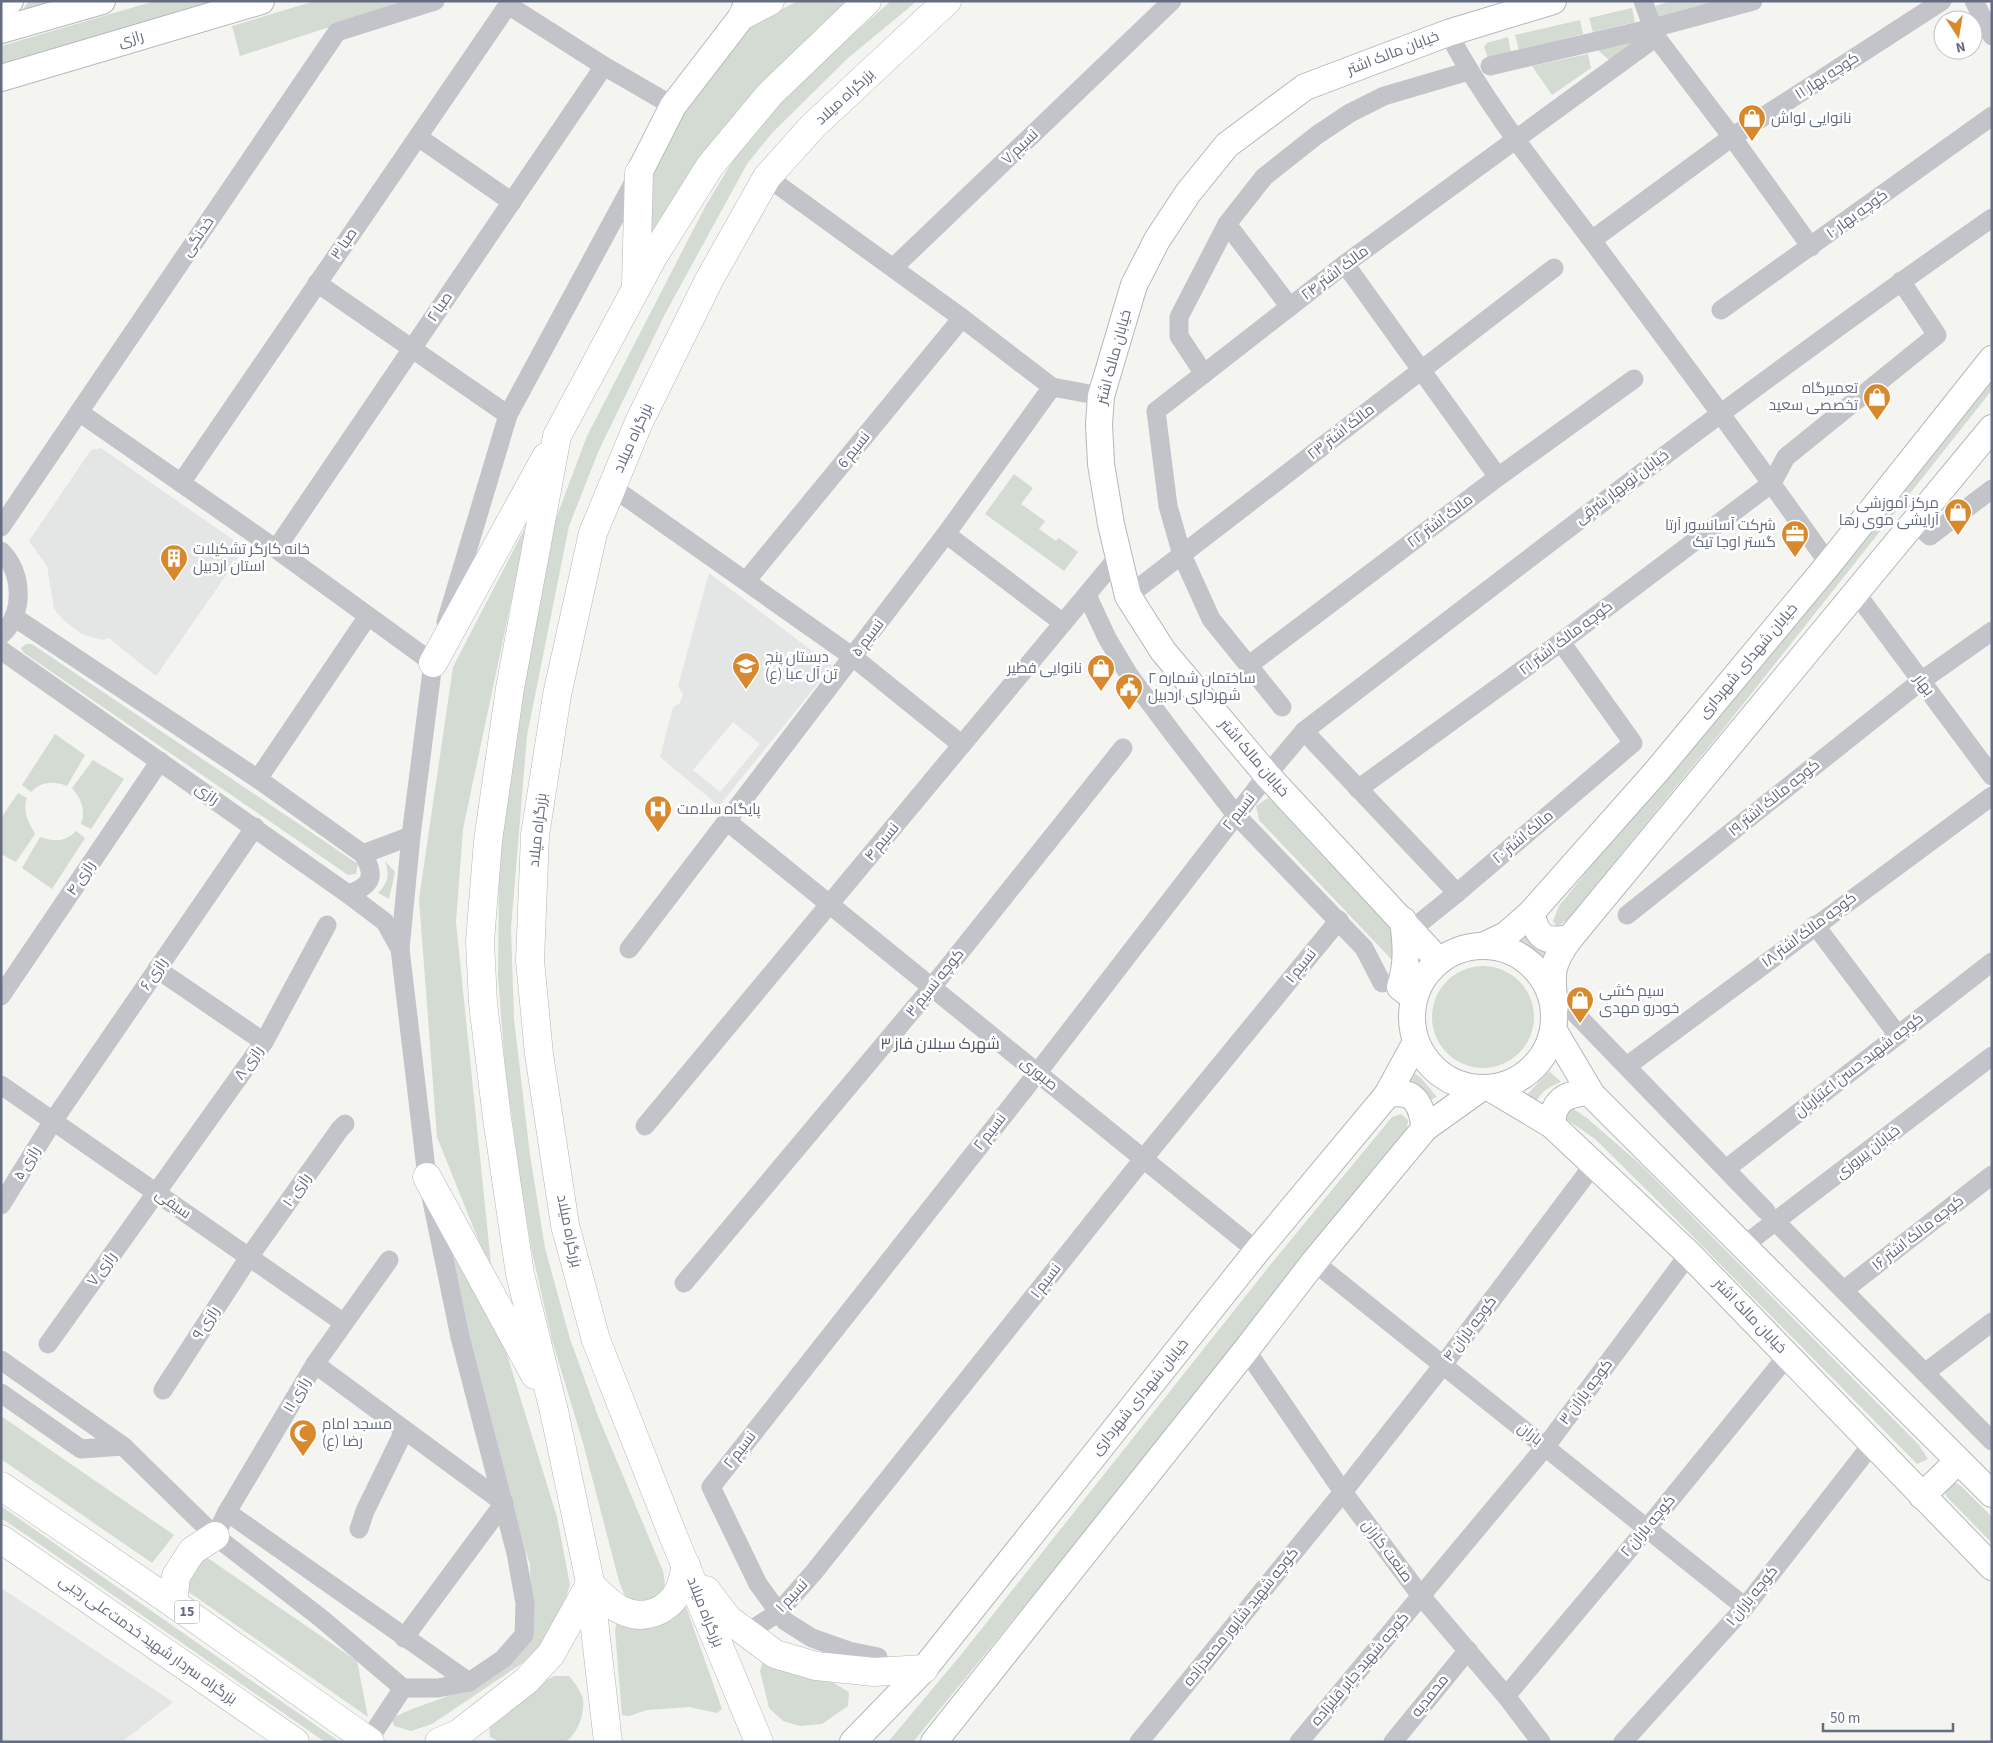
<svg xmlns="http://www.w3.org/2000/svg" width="1993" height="1743" font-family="'Source Sans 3',Cairo,sans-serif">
  <rect width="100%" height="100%" fill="#f4f5f1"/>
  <g fill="#e4e5e5" fill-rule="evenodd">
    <polygon points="101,448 245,548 156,676 109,638 102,640 82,634 63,620 54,609 47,566 29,541 91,450"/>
    <path d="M709 573 832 666 719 806 660 757 673 707 680 703 683 694 678 686ZM733 722 760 744 720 792 693 770Z"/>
    <polygon points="1,1588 173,1702 122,1742 1,1742"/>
  </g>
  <g fill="#d3dbd3">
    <polygon points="29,1 61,1 20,14"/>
    <polygon points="155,1 221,1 1,65 1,46"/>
    <polygon points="315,1 410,1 240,56 232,26"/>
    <polygon points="798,1 851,1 727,124 648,240 649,181 682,114 748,26"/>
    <path d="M891 1H917L848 58 772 133 747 164 665 314 599 450 569 526 527 736 511 928 514 1019 530 1155 545 1248 570 1339 598 1416 663 1571C669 1600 658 1601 633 1605L624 1594 619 1581 583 1443 552 1340 532 1252 520 1179 505 1066 498 977 499 872 506 780 555 521 587 436 706 205 735 157 772 112 835 50Z"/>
    <polygon points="1671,1 1727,1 1659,19 1655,6"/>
    <polygon points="1632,8 1635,22 1593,32 1589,18"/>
    <polygon points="1580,20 1583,34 1519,50 1515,35"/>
    <polygon points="1508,37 1511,52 1488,58 1484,47 1487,43"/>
    <polygon points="1637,40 1611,62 1598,50"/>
    <polygon points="1588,54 1591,68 1552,95 1532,66"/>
    <polygon points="1992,368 1992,390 1721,732 1567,920 1557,927 1553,921 1559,906"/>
    <polygon points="1014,474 1033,488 1021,504 1045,521 1039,529 1056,541 1059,538 1078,552 1064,571 985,514"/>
    <polygon points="528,522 463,829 456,922 492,1274 437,1137 419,899 453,667"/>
    <polygon points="26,644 32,644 358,864 356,874 348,875 24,653 21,648"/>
    <path d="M55 734 85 755 67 786C54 781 41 781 31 792L22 785Z"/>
    <path d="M93 760 124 779 91 829 81 824C86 810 81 798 72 788Z"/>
    <path d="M18 793 27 798C22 812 29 822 35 834L16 862 1 854V818Z"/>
    <polygon points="1268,798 1276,803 1384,920 1401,946 1401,957 1392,960 1259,820 1256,806"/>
    <path d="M76 831 85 838 52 889 22 868 40 837C53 842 66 842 76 831Z"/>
    <path d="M385 861 395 872 389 899 378 893C388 883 390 875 385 861Z"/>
    <polygon points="1526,932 1551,953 1546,963 1514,938"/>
    <circle cx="1483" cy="1017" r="51"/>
    <polygon points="1406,1067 1421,1078 1437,1097 1424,1102 1404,1085"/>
    <path d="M1549 1071 1561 1082C1547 1088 1539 1092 1534 1108L1522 1100Z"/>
    <polygon points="1569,1106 1587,1118 1641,1165 1919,1445 1928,1459 1917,1464 1658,1201 1595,1139 1563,1117"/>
    <polygon points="1401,1114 1408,1120 1407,1129 1376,1165 1143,1461 913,1742 888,1742 960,1656 1271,1264 1392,1117"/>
    <polygon points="442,1225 505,1348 557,1517 570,1585 558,1622 539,1652 432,1724 411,1731 394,1726 392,1718 412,1709 476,1686 532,1634 530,1565 490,1429"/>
    <polygon points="1,1416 174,1535 152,1563 1,1459"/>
    <polygon points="1950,1483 1956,1483 1961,1486 1992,1517 1992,1543 1947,1497 1944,1491"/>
    <polygon points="1,1506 301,1715 340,1742 325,1742 29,1537 1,1518"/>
    <polygon points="202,1554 357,1661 368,1717 180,1586"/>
    <polygon points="683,1598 722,1709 717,1713 689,1707 647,1710 629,1716 622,1715 615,1631 618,1615"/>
    <polygon points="763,1661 825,1678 849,1692 848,1706 822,1724 800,1726 783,1721 769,1708 760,1671"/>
    <path d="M554 1676H569C574 1682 582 1692 583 1700 585 1713 577 1737 564 1742H500L490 1737C484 1708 532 1687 554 1676Z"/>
  </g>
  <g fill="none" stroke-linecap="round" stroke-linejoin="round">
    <g stroke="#b5b7bd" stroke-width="28">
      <g id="secondary">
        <polyline points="1,8 10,1"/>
        <polyline points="1,30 102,1"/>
        <polyline points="1,78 261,1"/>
        <polyline points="639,173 673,106 743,15 747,1"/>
        <path d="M1531 913C1539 939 1543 942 1570 938"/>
        <path d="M1403 920C1406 944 1408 963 1400 987L1414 998"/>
        <polyline points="1485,945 1506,935 1531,913 1656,772 1829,564 1992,359"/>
        <circle cx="1483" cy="1017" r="71"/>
        <polyline points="1439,961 1267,775 1163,651 1128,596 1111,524 1101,464 1099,424 1101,396 1134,285 1157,240 1188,193 1227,145 1305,87 1448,33 1553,1"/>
        <path d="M1555 1006C1551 974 1550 965 1570 938L1992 428"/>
        <polyline points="1554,1031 1592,1095 1992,1494"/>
        <polyline points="1490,1088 1552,1125 1689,1254 1992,1567"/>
        <path d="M1387 1095C1415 1088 1421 1104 1425 1128"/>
        <path d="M1552 1125C1553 1100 1565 1094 1589 1092"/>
        <polyline points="1922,1496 1958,1461"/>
        <polyline points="853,1742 924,1669 1257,1251 1387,1095 1416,1042"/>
        <polyline points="934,1742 1246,1350 1314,1262 1425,1128 1481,1088"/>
      </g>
    </g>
    <g stroke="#b5b6bb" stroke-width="29">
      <g id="highway">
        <polyline points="743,15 770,1"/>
        <polyline points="636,284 639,173"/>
        <polyline points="433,663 546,457"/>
        <polyline points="427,1177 535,1375"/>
        <polyline points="1,1486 173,1603 370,1742"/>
        <polyline points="1,1539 295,1742"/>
        <path d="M590 1584C599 1593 608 1603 619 1609 643 1622 669 1612 680 1588 683 1581 684 1573 686 1565"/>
        <polyline points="706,1590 728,1619 775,1654 816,1666 874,1672 924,1669"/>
        <polyline points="173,1603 176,1576 192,1551 215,1536"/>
        <polyline points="439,1742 458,1734 526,1681 551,1654 590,1584"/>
        <polyline points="608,1742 589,1577 554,1411 520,1274 497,1118 483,1003 480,941 488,841 510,688 557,436 653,257 710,166 770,94 867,1"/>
        <polyline points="759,1742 674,1538 596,1340 565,1225 539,1054 530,961 535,835 557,695 593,533 639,422 709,280 767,177 813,126 947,1"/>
      </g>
    </g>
    <g stroke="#c3c4c9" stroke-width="19">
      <polyline points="1643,1 1656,37 1732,137 1811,247"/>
      <polyline points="1974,1 1992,36"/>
      <path d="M1448 33C1489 110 1546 179 1599 250 1677 354 1754 458 1829 564"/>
      <polyline points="1490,66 1653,28 1753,1"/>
      <polyline points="418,137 512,202"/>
      <polyline points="767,177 962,318 1052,387"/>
      <polyline points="1227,224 1290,307"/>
      <polyline points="1592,240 1732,137 1942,1"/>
      <polyline points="1345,264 1498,477"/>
      <polyline points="893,268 1172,1"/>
      <polyline points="317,283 508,415"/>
      <polyline points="1721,310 1992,116"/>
      <polyline points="1204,374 1179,336 1179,317 1227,224 1264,177 1317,135 1350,113 1384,96 1469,71"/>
      <polyline points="79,412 276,549 433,663"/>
      <polyline points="181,483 508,5 604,66 673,106"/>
      <polyline points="612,487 853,657 962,745"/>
      <polyline points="1914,522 1930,536 1992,489"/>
      <polyline points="1,527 337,32 435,1"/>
      <polyline points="946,534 1063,623"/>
      <polyline points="276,549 604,66"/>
      <path d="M1 551C23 572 25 614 1 635"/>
      <polyline points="746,581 962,318"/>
      <polyline points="1856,593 1992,776"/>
      <polyline points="1087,595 1107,638 1129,675 1174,735 1236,815 1364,948 1382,983"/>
      <polyline points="1128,596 1554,268"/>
      <polyline points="14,617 258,779 363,854 411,836"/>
      <polyline points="446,622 508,415 636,178"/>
      <polyline points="1,650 348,894 385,922 400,949"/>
      <polyline points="1249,665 1498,477 1634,379"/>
      <polyline points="1282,707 1211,619 1182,555 1168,506 1156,411 1345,264 1656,37"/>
      <polyline points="1304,731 1457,893"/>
      <polyline points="258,779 368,616"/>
      <polyline points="1358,789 1561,642 1772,483 1786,457 1937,335 1901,281"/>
      <polyline points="728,822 1257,1251"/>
      <path d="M348 894C372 886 376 876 363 854"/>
      <polyline points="1627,915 1921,681 1992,631"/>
      <polyline points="1815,925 1897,1034"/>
      <polyline points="1411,930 1457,893 1633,743 1561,642"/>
      <polyline points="629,949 946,534 1052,387 1101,396"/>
      <polyline points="157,969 264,1042"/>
      <polyline points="1,996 160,761"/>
      <polyline points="1570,1008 1766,1211"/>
      <polyline points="1627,1066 1992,796"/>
      <polyline points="1,1085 344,1323"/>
      <polyline points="645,1126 1118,557"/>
      <polyline points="1726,1169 1992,962"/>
      <polyline points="1,1205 53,1121 255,827"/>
      <polyline points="1776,1222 1992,1441"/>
      <polyline points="1743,1246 1992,1056"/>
      <polyline points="1314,1262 1745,1607"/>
      <polyline points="684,1283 932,987 1123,748"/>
      <polyline points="1844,1290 1992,1175"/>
      <polyline points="48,1344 264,1042 327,925"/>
      <polyline points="1246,1350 1343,1492 1421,1596 1506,1696 1541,1742"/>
      <polyline points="1,1360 123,1446"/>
      <polyline points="315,1364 504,1503 404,1638"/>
      <polyline points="1926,1372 1992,1322"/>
      <polyline points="163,1390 249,1257 340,1129 345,1124"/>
      <polyline points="1,1393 81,1449 123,1446 215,1536 322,1619 403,1688 438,1688 469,1682 503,1659 524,1635 525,1603 516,1553 460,1337 427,1177 400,949 411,836 433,663 436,653"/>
      <polyline points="227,1512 469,1682"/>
      <polyline points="359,1529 365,1511 404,1431"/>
      <polyline points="215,1536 227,1512 315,1364 389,1260"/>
      <polyline points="746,1633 778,1613 814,1572 1144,1158 1339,920"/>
      <path d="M878 1657 849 1651 812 1638 785 1621 758 1584 711 1487 1038 1072 1267 775 1304 731C1531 557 1757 381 1992 218"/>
      <polyline points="1506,1696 1648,1527 1788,1355"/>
      <polyline points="368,1741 403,1688"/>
      <polyline points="1139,1742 1343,1492 1443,1365 1594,1164"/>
      <polyline points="1299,1742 1546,1446 1689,1254"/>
      <polyline points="1393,1742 1468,1650"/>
      <polyline points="1623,1742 1745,1607 1872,1444"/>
    </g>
    <use href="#secondary" stroke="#fff" stroke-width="26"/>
    <use href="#highway" stroke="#fff" stroke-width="28"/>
  </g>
  <defs>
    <g id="shop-pin" transform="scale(1.4375)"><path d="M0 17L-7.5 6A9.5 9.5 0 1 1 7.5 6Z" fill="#d9892d" stroke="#fff"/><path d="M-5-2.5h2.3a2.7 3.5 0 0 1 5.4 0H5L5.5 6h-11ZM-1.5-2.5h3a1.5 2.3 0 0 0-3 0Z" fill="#fff"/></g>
    <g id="office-pin" transform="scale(1.4375)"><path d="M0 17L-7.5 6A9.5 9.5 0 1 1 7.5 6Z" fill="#d9892d" stroke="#fff"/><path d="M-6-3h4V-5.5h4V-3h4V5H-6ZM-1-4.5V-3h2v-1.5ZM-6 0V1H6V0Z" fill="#fff"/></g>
    <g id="building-pin" transform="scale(1.4375)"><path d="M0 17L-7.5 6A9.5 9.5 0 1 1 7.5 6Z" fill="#d9892d" stroke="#fff"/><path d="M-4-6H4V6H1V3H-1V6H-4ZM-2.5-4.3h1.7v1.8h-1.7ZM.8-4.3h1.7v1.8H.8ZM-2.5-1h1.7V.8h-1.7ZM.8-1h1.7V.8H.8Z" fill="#fff"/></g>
    <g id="school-pin" transform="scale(1.4375)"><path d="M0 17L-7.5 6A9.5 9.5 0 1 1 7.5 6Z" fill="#d9892d" stroke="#fff"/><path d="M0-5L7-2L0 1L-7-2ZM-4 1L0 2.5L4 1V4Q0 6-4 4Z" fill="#fff"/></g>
    <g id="civic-pin" transform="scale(1.4375)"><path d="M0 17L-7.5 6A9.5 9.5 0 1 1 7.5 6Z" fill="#d9892d" stroke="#fff"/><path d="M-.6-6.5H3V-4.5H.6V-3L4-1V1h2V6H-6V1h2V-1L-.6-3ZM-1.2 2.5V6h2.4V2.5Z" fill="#fff"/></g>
    <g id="hospital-pin" transform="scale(1.4375)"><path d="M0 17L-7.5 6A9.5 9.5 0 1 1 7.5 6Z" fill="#d9892d" stroke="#fff"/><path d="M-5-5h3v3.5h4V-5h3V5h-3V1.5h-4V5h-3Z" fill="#fff"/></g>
    <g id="mosque-pin" transform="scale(1.4375)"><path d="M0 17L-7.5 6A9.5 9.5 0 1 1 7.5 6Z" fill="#d9892d" stroke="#fff"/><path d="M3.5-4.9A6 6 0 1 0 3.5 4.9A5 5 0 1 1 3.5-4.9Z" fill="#fff"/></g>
  </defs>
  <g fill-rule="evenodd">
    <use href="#shop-pin" x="1752" y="118"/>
    <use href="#shop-pin" x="1877" y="397"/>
    <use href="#shop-pin" x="1958" y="512"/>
    <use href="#office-pin" x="1795" y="534"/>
    <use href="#building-pin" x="174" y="558"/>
    <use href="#school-pin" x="746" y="666"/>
    <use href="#shop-pin" x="1101" y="668"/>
    <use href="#civic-pin" x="1129" y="687"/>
    <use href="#hospital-pin" x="658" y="809"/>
    <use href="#shop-pin" x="1580" y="1000"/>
    <use href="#mosque-pin" x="303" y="1433"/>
  </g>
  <g text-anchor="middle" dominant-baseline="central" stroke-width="5" stroke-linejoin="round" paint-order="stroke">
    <rect fill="#fff" stroke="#9398a7" stroke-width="1" x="174.5" y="1600.5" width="25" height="23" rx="4"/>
    <g font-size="14" font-weight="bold" fill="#656c81">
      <text x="187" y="1612">15</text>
    </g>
    <g font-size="15" fill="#656c81" stroke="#fff">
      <text transform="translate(131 39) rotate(-16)">رازی</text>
      <text transform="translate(1393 53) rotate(-21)">خیابان مالک اشتر</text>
      <text transform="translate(1827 76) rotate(-33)">کوچه بهار ۱۱</text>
      <text transform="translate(845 97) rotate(-43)">بزرگراه میلاد</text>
      <text transform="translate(1020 147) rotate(-44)">نسیم ۷</text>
      <text transform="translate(1857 214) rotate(-36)">کوچه بهار ۱۰</text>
      <text transform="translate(198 237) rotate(-56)">خدنگی</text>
      <text transform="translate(344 244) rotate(-56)">صبا ۳</text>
      <text transform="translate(1335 273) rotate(-37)">مالک اشتر ۲۴</text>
      <text transform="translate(440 307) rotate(-56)">صبا ۲</text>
      <text transform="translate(1114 357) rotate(-75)">خیابان مالک اشتر</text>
      <text transform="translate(1341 432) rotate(-38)">مالک اشتر ۲۳</text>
      <text transform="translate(633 438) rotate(-66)">بزرگراه میلاد</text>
      <text transform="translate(854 450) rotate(-51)">نسیم 6</text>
      <text transform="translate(1622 487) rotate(-37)">خیابان نوبهار شرقی</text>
      <text transform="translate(1440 521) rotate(-37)">مالک اشتر ۲۲</text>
      <text transform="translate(868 638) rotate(-53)">نسیم ۵</text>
      <text transform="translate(1566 638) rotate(-37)">کوچه مالک اشتر ۲۱</text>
      <text transform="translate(1748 661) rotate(-50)">خیابان شهدای شهرداری</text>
      <text transform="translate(1924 685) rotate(53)">بهار</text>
      <text transform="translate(1254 758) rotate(49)">خیابان مالک اشتر</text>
      <text transform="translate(207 794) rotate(35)">رازی</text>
      <text transform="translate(1774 798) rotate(-39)">کوچه مالک اشتر ۱۹</text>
      <text transform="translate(1239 812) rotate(-52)">نسیم ۲</text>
      <text transform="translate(538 830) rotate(-84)">بزرگراه میلاد</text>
      <text transform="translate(1523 837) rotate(-40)">مالک اشتر ۲۰</text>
      <text transform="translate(882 842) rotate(-50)">نسیم ۴</text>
      <text transform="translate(81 878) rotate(-56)">رازی ۴</text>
      <text transform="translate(1809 930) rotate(-37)">کوچه مالک اشتر ۱۸</text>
      <text transform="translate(1301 966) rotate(-51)">نسیم ۱</text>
      <text transform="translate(154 974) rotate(-56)">رازی ۶</text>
      <text transform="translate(935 983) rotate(-51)">کوچه نسیم ۳</text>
      <text transform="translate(249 1063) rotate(-55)">رازی ۸</text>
      <text transform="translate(1859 1065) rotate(-38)">کوچه شهید حسن اعتباریان</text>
      <text transform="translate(1039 1074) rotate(39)">صبوری</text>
      <text transform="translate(990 1132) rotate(-52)">نسیم ۲</text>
      <text transform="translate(1868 1152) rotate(-38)">خیابان پیروزی</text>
      <text transform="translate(27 1163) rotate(-59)">رازی ۵</text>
      <text transform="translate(297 1190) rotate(-55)">رازی ۱۰</text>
      <text transform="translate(173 1204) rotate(35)">سیفی</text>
      <text transform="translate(569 1231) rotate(78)">بزرگراه میلاد</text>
      <text transform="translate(1918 1233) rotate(-38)">کوچه مالک اشتر ۱۶</text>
      <text transform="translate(102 1269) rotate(-54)">رازی ۷</text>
      <text transform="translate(1046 1281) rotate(-52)">نسیم ۱</text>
      <text transform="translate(1750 1316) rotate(46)">خیابان مالک اشتر</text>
      <text transform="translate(206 1323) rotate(-57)">رازی ۹</text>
      <text transform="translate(1470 1329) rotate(-53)">کوچه باران ۴</text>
      <text transform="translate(1586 1392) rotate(-53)">کوچه باران ۳</text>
      <text transform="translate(297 1395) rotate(-59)">رازی ۱۱</text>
      <text transform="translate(1140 1397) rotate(-51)">خیابان شهدای شهرداری</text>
      <text transform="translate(1530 1434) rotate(38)">باران</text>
      <text transform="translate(740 1450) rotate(-52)">نسیم ۲</text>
      <text transform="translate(1648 1526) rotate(-50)">کوچه باران ۲</text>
      <text transform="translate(1387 1551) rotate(53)">صنعت کاران</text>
      <text transform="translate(792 1596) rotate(-47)">نسیم ۱</text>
      <text transform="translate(1752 1596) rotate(-51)">کوچه باران ۱</text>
      <text transform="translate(705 1612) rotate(68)">بزرگراه میلاد</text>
      <text transform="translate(1241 1617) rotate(-51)">کوچه شهید شاپور محمدزاده</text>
      <text transform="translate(148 1640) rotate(35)">بزرگراه سردار شهید خدمت‌علی رجبی</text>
      <text transform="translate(1360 1669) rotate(-50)">کوچه شهید جابر قلیزاده</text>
      <text transform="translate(1430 1696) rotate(-51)">محمدیه</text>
    </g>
    <g font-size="15" fill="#656c81" stroke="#fff" text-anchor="start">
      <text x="1771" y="118">نانوایی لواش</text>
      <text x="1858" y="388" text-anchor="end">تعمیرگاه<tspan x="1858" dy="17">تخصصی سعید</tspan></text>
      <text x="1939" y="503" text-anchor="end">مرکز آموزشی<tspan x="1939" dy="17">آرایشی موی رها</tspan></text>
      <text x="1776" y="525" text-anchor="end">شرکت آسانسور آرتا<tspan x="1776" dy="17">گستر اوجا تیک</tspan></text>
      <text x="193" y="549">خانه کارگر تشکیلات<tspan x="193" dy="17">استان اردبیل</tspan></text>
      <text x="765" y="657">دبستان پنج<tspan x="765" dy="17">تن آل عبا (ع)</tspan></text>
      <text x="1082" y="668" text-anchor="end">نانوایی فطیر</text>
      <text x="1148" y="678">ساختمان شماره ۲<tspan x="1148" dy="17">شهرداری اردبیل</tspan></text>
      <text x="677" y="809">پایگاه سلامت</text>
      <text x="1599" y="991">سیم کشی<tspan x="1599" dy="17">خودرو مهدی</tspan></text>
      <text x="322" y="1424">مسجد امام<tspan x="322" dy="17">رضا (ع)</tspan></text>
    </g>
    <g font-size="16" fill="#535866" stroke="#fff">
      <text x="940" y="1044">شهرک سبلان فاز ۳</text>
    </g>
  </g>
  <rect width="1993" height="1743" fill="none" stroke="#656c81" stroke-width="5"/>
  <g transform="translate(1958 35) rotate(168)"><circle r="24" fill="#ffffff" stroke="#c1c4cd"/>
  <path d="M0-4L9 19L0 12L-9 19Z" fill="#d9892d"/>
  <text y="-8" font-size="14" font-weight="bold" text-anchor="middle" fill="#656c81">N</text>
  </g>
  <path d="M1823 1723v8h130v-8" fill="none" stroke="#656c81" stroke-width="2.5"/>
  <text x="1830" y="1723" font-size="15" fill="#656c81" stroke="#ffffff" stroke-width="4" paint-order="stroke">50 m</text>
</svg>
